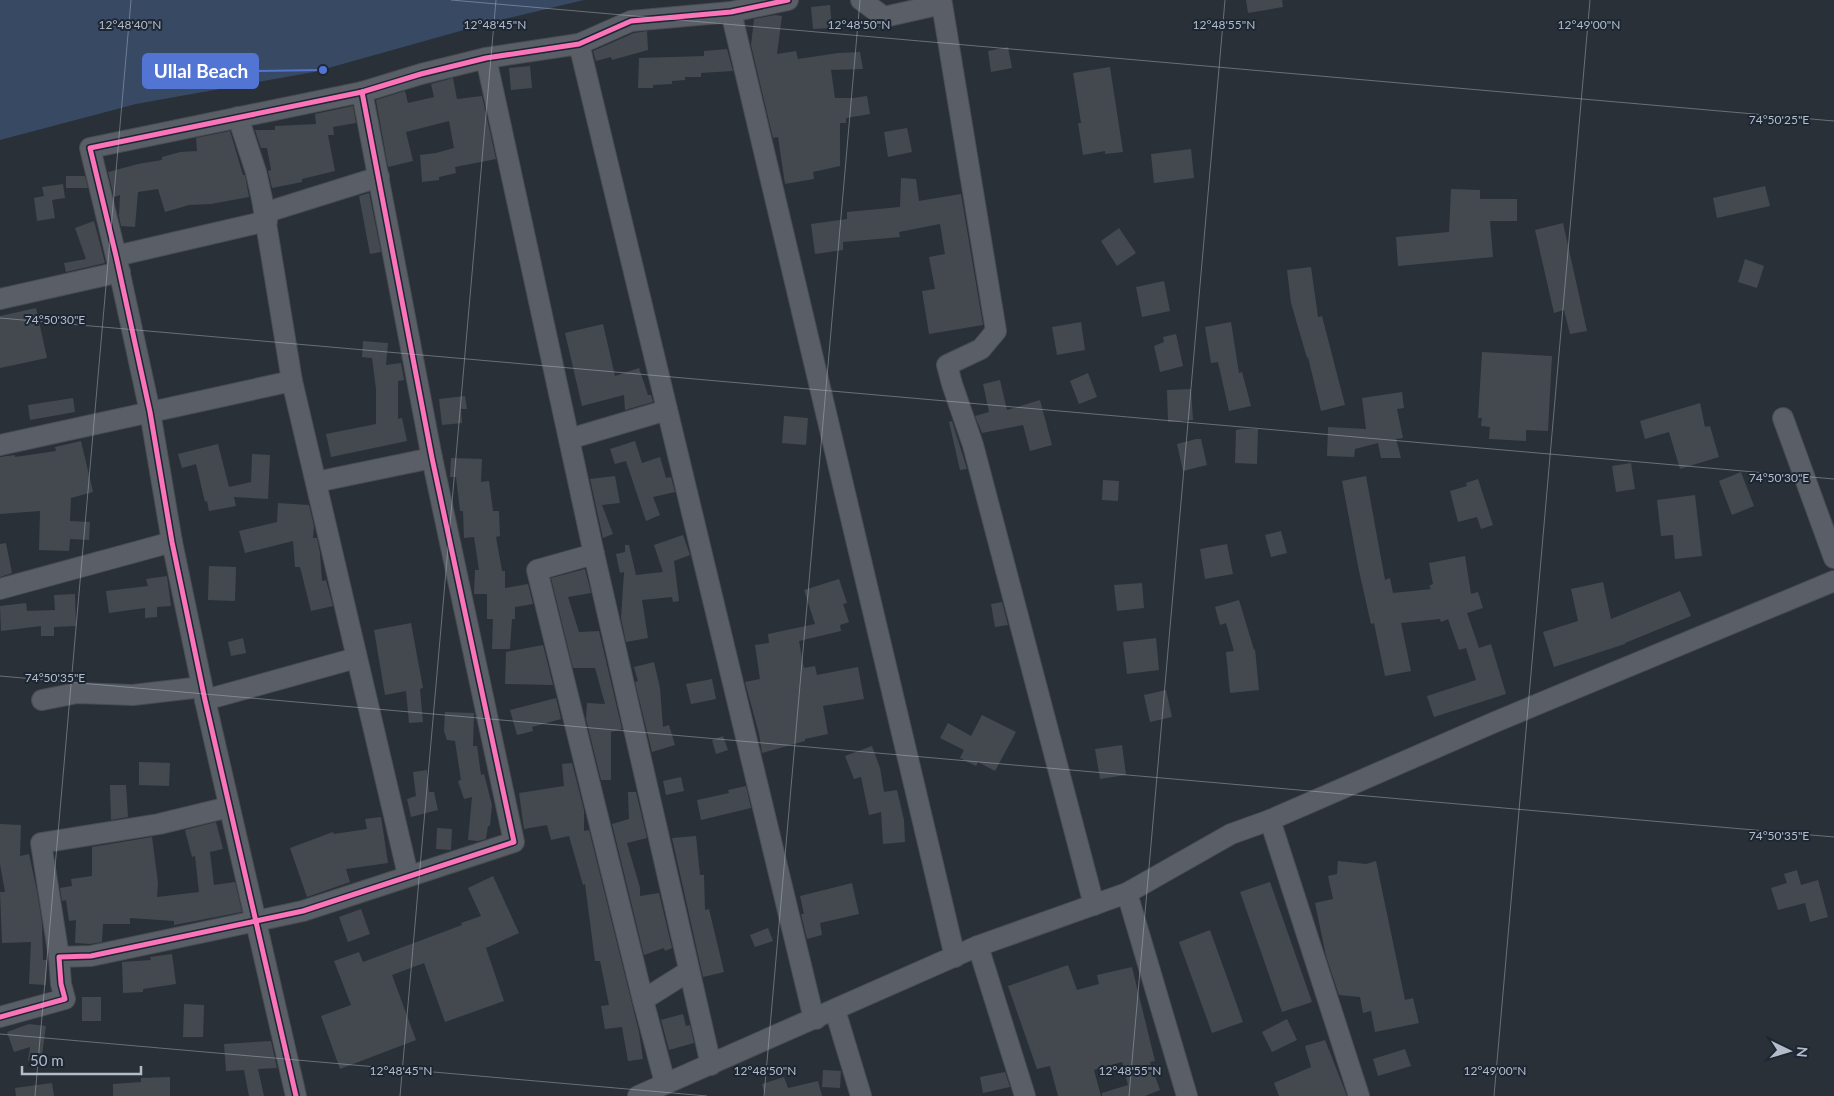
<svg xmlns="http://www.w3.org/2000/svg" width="1834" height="1096" font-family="Lato,sans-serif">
  <rect width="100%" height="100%" fill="#2a3038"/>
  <polygon fill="#384963" points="0,0 584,0 496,21 314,72 136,104 0,140"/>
  <g fill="#444950">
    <polygon points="1246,0 1282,0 1283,7 1248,13"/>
    <polygon points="830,5 832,28 813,29 811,7"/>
    <polygon points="775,15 782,16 777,54 796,51 798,59 838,53 860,52 863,69 831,70 835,98 853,98 867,96 870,114 846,118 846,123 840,123 840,166 813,172 814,179 785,184 778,137 773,138 751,45 754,19"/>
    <polygon points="647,31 648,50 612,60 611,57 596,61 593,51 634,33"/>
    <polygon points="1008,47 1012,68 991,72 988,51"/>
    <polygon points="727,49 733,71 701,73 701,77 685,77 685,80 672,81 672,84 653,85 653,88 638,88 639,58 704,56 704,51"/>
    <polygon points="530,66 532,88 511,90 509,68"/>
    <polygon points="1110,67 1123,152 1105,154 1105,151 1083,155 1078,123 1081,123 1073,73"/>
    <polygon points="453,78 457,99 482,96 496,159 455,167 456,173 439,177 439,180 422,182 420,155 436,153 454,148 449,121 406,132 413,161 388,167 376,100 405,91 408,103 434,97 431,84"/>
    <polygon points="353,106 356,123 333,127 334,135 328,135 335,171 302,179 302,182 272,188 268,171 271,170 267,148 261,148 255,130 275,130 275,126 316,124 315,114"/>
    <polygon points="907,128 912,152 888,157 884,132"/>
    <polygon points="230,131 243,175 245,175 249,197 211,204 189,205 165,212 158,189 138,192 135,227 121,226 119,216 120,195 114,197 108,172 138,164 162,160 162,157 180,152 197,151 196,138"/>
    <polygon points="1191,149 1194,178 1154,183 1151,154"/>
    <polygon points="66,176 85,176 88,188 66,188"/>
    <polygon points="901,178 916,179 919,201 961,194 983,325 929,334 922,291 935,289 929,257 945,254 940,224 899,232 900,237 843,242 843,250 815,254 811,224 847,219 847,212 900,207"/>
    <polygon points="63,184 65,198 52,200 55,218 37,221 34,198 44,196 42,187"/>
    <polygon points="1765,186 1770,206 1717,218 1713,198"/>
    <polygon points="1451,189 1480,190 1480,199 1517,199 1517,221 1490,221 1493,257 1398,266 1396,237 1449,232"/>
    <polygon points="369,193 381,252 370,254 359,196"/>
    <polygon points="94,221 105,263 66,272 64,263 86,259 75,228"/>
    <polygon points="1563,223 1587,331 1570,334 1564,310 1554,313 1535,230"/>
    <polygon points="1119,228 1136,253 1117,266 1101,241"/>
    <polygon points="1745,259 1764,266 1757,288 1738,282"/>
    <polygon points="1311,267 1318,317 1322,316 1345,405 1321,411 1308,357 1307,358 1291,303 1287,270"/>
    <polygon points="1164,281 1170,311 1142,317 1136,287"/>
    <polygon points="36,308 47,358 0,368 0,316"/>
    <polygon points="1081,322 1085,350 1057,355 1052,327"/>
    <polygon points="1231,322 1239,373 1242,372 1251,406 1229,411 1218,362 1211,363 1205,327"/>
    <polygon points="603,324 615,376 639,368 648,395 651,395 653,402 625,410 624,395 582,406 565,333"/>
    <polygon points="1176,334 1183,366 1160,372 1154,346 1164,342 1163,337"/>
    <polygon points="363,341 388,343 386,365 401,363 404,380 398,381 398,419 402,418 407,441 331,457 326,434 376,424 376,389 372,358 362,357"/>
    <polygon points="1482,352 1552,356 1548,431 1526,430 1526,441 1489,439 1490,427 1481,426 1482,418 1478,418"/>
    <polygon points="1088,373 1097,397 1079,404 1070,381"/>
    <polygon points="1000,380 1007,410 1040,400 1052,445 1030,451 1023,425 982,433 975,416 989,412 983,384"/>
    <polygon points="1191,389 1193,420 1168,422 1167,390"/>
    <polygon points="1402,392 1404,408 1397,409 1403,438 1396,439 1401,458 1381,458 1378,443 1355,449 1354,457 1327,456 1328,427 1366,429 1362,398"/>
    <polygon points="465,396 467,409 461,409 462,423 442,425 439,399"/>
    <polygon points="73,398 75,412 30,420 28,405"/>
    <polygon points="1700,403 1705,427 1710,426 1719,457 1680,469 1669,432 1645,439 1640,421"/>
    <polygon points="784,416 808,418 806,445 782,443"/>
    <polygon points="952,421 967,469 960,470 949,422"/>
    <polygon points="1242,429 1258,429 1257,464 1235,463 1236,430"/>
    <polygon points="1196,439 1201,439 1207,465 1183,471 1177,444"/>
    <polygon points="81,441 93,492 71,498 70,521 90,522 89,540 70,539 69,551 39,550 40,511 0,514 0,457 15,455 15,457 56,451 55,447"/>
    <polygon points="635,441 642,463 660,457 666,478 671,477 675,492 653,497 660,515 646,521 626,461 615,464 610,449"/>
    <polygon points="218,444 229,487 251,482 252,454 270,455 268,499 234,497 236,506 209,511 207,501 205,502 196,464 182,468 178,454"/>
    <polygon points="451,458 482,459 481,482 489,481 493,511 499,511 500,536 496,537 502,571 505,571 505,588 528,584 533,604 515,607 515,619 512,619 510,649 492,649 493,619 487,619 487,594 474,594 475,570 479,570 474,537 464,538 463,511 460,511 456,477 450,477"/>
    <polygon points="1631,463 1635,489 1616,492 1612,466"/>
    <polygon points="1741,472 1754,506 1732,515 1719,481"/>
    <polygon points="615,476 620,503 602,505 613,534 603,538 590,479"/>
    <polygon points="1366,476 1385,580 1390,578 1393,593 1431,589 1429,586 1433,584 1429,563 1465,556 1471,594 1478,592 1483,608 1467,613 1479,648 1491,644 1506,694 1434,717 1427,696 1476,680 1466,648 1459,650 1448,619 1441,622 1440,619 1401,623 1411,671 1385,676 1374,623 1371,624 1359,571 1342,481"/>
    <polygon points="1478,479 1493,525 1481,529 1477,517 1458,522 1450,491 1467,486 1466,483"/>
    <polygon points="1103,480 1119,481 1118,501 1102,500"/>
    <polygon points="1695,495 1702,556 1675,559 1673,535 1661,536 1657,500"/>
    <polygon points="278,503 309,505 314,526 313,538 317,538 320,553 322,581 326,580 333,606 311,611 300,567 295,567 293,541 245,553 239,531 277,522"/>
    <polygon points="1281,531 1287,553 1271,557 1265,535"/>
    <polygon points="683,535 690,555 674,561 679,601 673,602 672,597 642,600 648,638 626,642 621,618 624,572 620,573 616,554 625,552 625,545 629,545 636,575 663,572 654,545"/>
    <polygon points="6,543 12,573 0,577 0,544"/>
    <polygon points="1227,544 1233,574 1205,579 1200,549"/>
    <polygon points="209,566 236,567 235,601 208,600"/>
    <polygon points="585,569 591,593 568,597 579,632 599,631 622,729 611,732 611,780 601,780 586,719 587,703 605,704 595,668 573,668 551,578"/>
    <polygon points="167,576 171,606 157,607 157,617 145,618 145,608 109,613 106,591 148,586 146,579"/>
    <polygon points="839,579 847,603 843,604 849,622 840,625 841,631 799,641 804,668 815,666 817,675 858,667 864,699 823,706 828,734 805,739 805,741 762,753 759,734 745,682 760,679 755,645 769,643 768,634 815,624 804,590"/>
    <polygon points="1603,582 1611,619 1680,591 1691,616 1625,643 1625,644 1554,667 1543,632 1578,621 1571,589"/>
    <polygon points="1142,583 1144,608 1117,611 1114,585"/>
    <polygon points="75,594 76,626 54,627 54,636 41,636 41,626 1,631 0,606 26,603 27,611 55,610 54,595"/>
    <polygon points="1239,600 1254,650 1255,649 1259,690 1230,693 1226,652 1234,651 1226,623 1220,625 1215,607"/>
    <polygon points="1002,602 1008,625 995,627 991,604"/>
    <polygon points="411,623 423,688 420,689 423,722 409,723 406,691 385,695 374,630"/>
    <polygon points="243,638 246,653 231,656 228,642"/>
    <polygon points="1156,638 1159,670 1127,674 1123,642"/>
    <polygon points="543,645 553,685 505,684 506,652"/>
    <polygon points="654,662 660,688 663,727 669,725 675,745 652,752 635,682 638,681 634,667"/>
    <polygon points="712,679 716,699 691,704 686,684"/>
    <polygon points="1166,690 1172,717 1150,722 1144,695"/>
    <polygon points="556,698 561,719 532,727 533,731 517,735 510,710"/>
    <polygon points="445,712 474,713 473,746 477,746 481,775 484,774 492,805 490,826 488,826 486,839 478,841 468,840 472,797 464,799 458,781 461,780 455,741 447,740 444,731"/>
    <polygon points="982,715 1016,732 995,771 978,762 976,766 960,758 964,750 940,738 948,723 971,736"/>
    <polygon points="723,736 728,750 716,754 712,740"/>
    <polygon points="1122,745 1126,775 1100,779 1095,749"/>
    <polygon points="872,746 880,768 884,792 897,790 904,820 905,842 883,844 881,812 869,815 861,777 854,779 845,756"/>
    <polygon points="139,762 170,763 169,786 139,785"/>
    <polygon points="572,763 584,810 584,831 589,830 639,1032 643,1059 628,1061 622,1027 605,1029 601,1006 609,1005 600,961 595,961 585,884 583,885 569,836 551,840 547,825 524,829 519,793 564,786 562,764"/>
    <polygon points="427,770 429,792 434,792 438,810 411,817 407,799 416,796 413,772"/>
    <polygon points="681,777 684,791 666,795 663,781"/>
    <polygon points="110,785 126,785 128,817 111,820"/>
    <polygon points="746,786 751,808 701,820 697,800 729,793 728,790"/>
    <polygon points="628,792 636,792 647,838 627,843 640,888 640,896 659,893 672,948 665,951 664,948 644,955 612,824 629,819"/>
    <polygon points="381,817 388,863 346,869 350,882 307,897 290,848 333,832 334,834 367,829 365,819"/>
    <polygon points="216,822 223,849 210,852 214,885 235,882 242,912 174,925 174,921 130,918 130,924 103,924 102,942 90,944 75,943 76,920 69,921 66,900 62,901 60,888 72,886 71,879 92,876 92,847 152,837 158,883 157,897 199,892 195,856 192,857 185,830"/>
    <polygon points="0,824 21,825 20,856 29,854 37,891 42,923 43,960 47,960 46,985 29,984 31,942 2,943 0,892 5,892 0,864"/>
    <polygon points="437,828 452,829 451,850 436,849"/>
    <polygon points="696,836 700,875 704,875 705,910 709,909 724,972 703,977 672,838"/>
    <polygon points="1338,861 1366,864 1376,861 1405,1000 1413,998 1419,1023 1375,1032 1371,1011 1363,1013 1360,997 1339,995 1326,956 1315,903 1333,899 1328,876 1337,874"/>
    <polygon points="1797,870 1801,885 1818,880 1828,917 1810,922 1805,903 1778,910 1771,888 1787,883 1784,874"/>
    <polygon points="493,876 519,933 486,948 504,1001 445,1022 424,963 392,975 416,1040 340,1069 321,1016 351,1005 334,961 359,952 363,962 462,925 461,923 481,916 468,888"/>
    <polygon points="1270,882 1312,1002 1282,1012 1240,892"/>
    <polygon points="852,883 859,914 820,923 822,935 807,939 801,914 804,914 800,896"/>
    <polygon points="361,909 370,934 348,942 339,917"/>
    <polygon points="768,928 773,941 755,947 750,935"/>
    <polygon points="1210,930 1243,1022 1212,1033 1179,942"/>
    <polygon points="172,954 176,984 143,989 143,992 123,993 122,962 151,960 150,957"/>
    <polygon points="1068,965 1077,990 1099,984 1097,975 1132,967 1155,1061 1150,1062 1160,1090 1145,1096 1102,1096 1102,1093 1128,1085 1122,1062 1094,1070 1101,1096 1058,1096 1050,1066 1037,1069 1008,986"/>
    <rect x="82" y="997" width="19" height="24"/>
    <polygon points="184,1004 204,1005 203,1037 183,1037"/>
    <polygon points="683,1014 686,1026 690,1025 694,1043 669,1050 661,1020"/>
    <polygon points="1287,1019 1297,1040 1272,1052 1262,1032"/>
    <polygon points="29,1024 46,1026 41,1063 28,1061 30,1047 14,1052 7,1032"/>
    <polygon points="1325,1040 1347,1096 1279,1096 1274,1083 1311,1067 1305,1046"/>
    <polygon points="271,1041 277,1068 258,1069 264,1096 249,1096 244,1070 226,1071 224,1044"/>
    <polygon points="1405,1049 1411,1066 1378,1076 1373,1059"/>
    <polygon points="823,1070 841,1071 840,1088 822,1087"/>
    <polygon points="1005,1072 1010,1087 983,1093 980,1077"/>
    <polygon points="170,1077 170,1096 113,1096 113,1084 141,1082 141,1078"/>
    <polygon points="784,1077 788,1088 818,1081 822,1096 765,1096 762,1084"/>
    <polygon points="52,1083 54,1096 16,1096 15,1088"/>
  </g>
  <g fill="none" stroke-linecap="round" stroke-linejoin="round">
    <g stroke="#484c53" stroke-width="22">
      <g id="minor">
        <polyline points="861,0 884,17 942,4 996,331 981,349 947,365 952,384 973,445 1094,905"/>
        <polyline points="731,12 955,957"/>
        <polyline points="579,44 813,1015 816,1019"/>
        <polyline points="486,58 594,554 711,1065"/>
        <polyline points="238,117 256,172 262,199 292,381 408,875"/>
        <polyline points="264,213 379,177"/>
        <polyline points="116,256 267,221"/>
        <polyline points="0,299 120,272"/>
        <polyline points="1783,418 1834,558"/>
        <polyline points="569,439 667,410"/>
        <polyline points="0,445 292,381"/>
        <polyline points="316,482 432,458"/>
        <polyline points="594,554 537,570 643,1000 665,1083"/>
        <polyline points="0,589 172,542"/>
        <polyline points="42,700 77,693 133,695 202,687"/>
        <polyline points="205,700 356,658"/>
        <polyline points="1270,820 1359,1096"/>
        <polyline points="1127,893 1187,1096"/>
        <polyline points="978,946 1025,1096"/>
        <polyline points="59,957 41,843 159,824 229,807"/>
        <polyline points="643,1000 689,971"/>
        <polyline points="835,1010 861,1096"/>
        <polyline points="0,1017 65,999 61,984 59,957 91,956 303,911 514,842 432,458 362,92"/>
        <polyline points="296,1096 205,700 172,542 150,412 116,256 90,148 362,92 421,74 486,58 579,44 631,21 731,12 788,0"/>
        <polyline points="638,1096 978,946 1127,893 1231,834 1270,820 1495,722 1834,581"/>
      </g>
    </g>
    <use href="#minor" stroke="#5a5e66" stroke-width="20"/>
    <g stroke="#1d2633" stroke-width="8">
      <g id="cycleway">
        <polyline points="0,1017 65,999 61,984 59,957 91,956 303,911 514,842 432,458 362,92"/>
        <polyline points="296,1096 205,700 172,542 150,412 116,256 90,148 362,92 421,74 486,58 579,44 631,21 731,12 788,0"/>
      </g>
    </g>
    <use href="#cycleway" stroke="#fb73b8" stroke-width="5"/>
  </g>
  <path fill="none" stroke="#b4bcc9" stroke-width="1" stroke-opacity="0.45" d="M451 0 1834 121M0 318 1834 479M0 676 1834 837M0 1034 707 1096M35 1096 131 0M400 1096 496 0M764 1096 860 0M1129 1096 1225 0M1494 1096 1590 0"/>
  <g font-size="12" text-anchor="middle" fill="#b4bcc9" stroke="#1d2633" stroke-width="4" stroke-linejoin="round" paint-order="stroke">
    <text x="130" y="29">12°48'40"N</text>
    <text x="495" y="29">12°48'45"N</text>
    <text x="859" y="29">12°48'50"N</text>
    <text x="1224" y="29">12°48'55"N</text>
    <text x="1589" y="29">12°49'00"N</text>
    <text x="1779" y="124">74°50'25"E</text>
    <text x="55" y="324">74°50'30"E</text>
    <text x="1779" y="482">74°50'30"E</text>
    <text x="55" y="682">74°50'35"E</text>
    <text x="1779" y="840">74°50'35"E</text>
    <text x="401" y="1075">12°48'45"N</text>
    <text x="765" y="1075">12°48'50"N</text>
    <text x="1130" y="1075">12°48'55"N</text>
    <text x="1495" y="1075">12°49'00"N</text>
  </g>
  <path fill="none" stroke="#5274d3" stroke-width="2" d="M323 70L258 71"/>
  <circle fill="#5274d3" stroke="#1d2633" stroke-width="2" cx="323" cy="70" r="5"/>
  <rect fill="#5274d3" stroke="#5274d3" stroke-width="2" x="143" y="54" width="115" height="34" rx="5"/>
  <g font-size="19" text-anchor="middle" font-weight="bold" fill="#fff">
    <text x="201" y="78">Ullal Beach</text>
  </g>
  <g transform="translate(1789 1051) rotate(95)" stroke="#1d2633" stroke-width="4" paint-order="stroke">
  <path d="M0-4L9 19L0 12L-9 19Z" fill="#b4bcc9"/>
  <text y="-8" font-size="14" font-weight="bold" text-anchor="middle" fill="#b4bcc9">N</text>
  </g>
  <path d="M22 1066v8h119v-8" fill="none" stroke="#b4bcc9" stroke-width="2.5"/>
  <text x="30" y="1066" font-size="15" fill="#b4bcc9" stroke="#1d2633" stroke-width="4" paint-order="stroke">50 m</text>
</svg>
